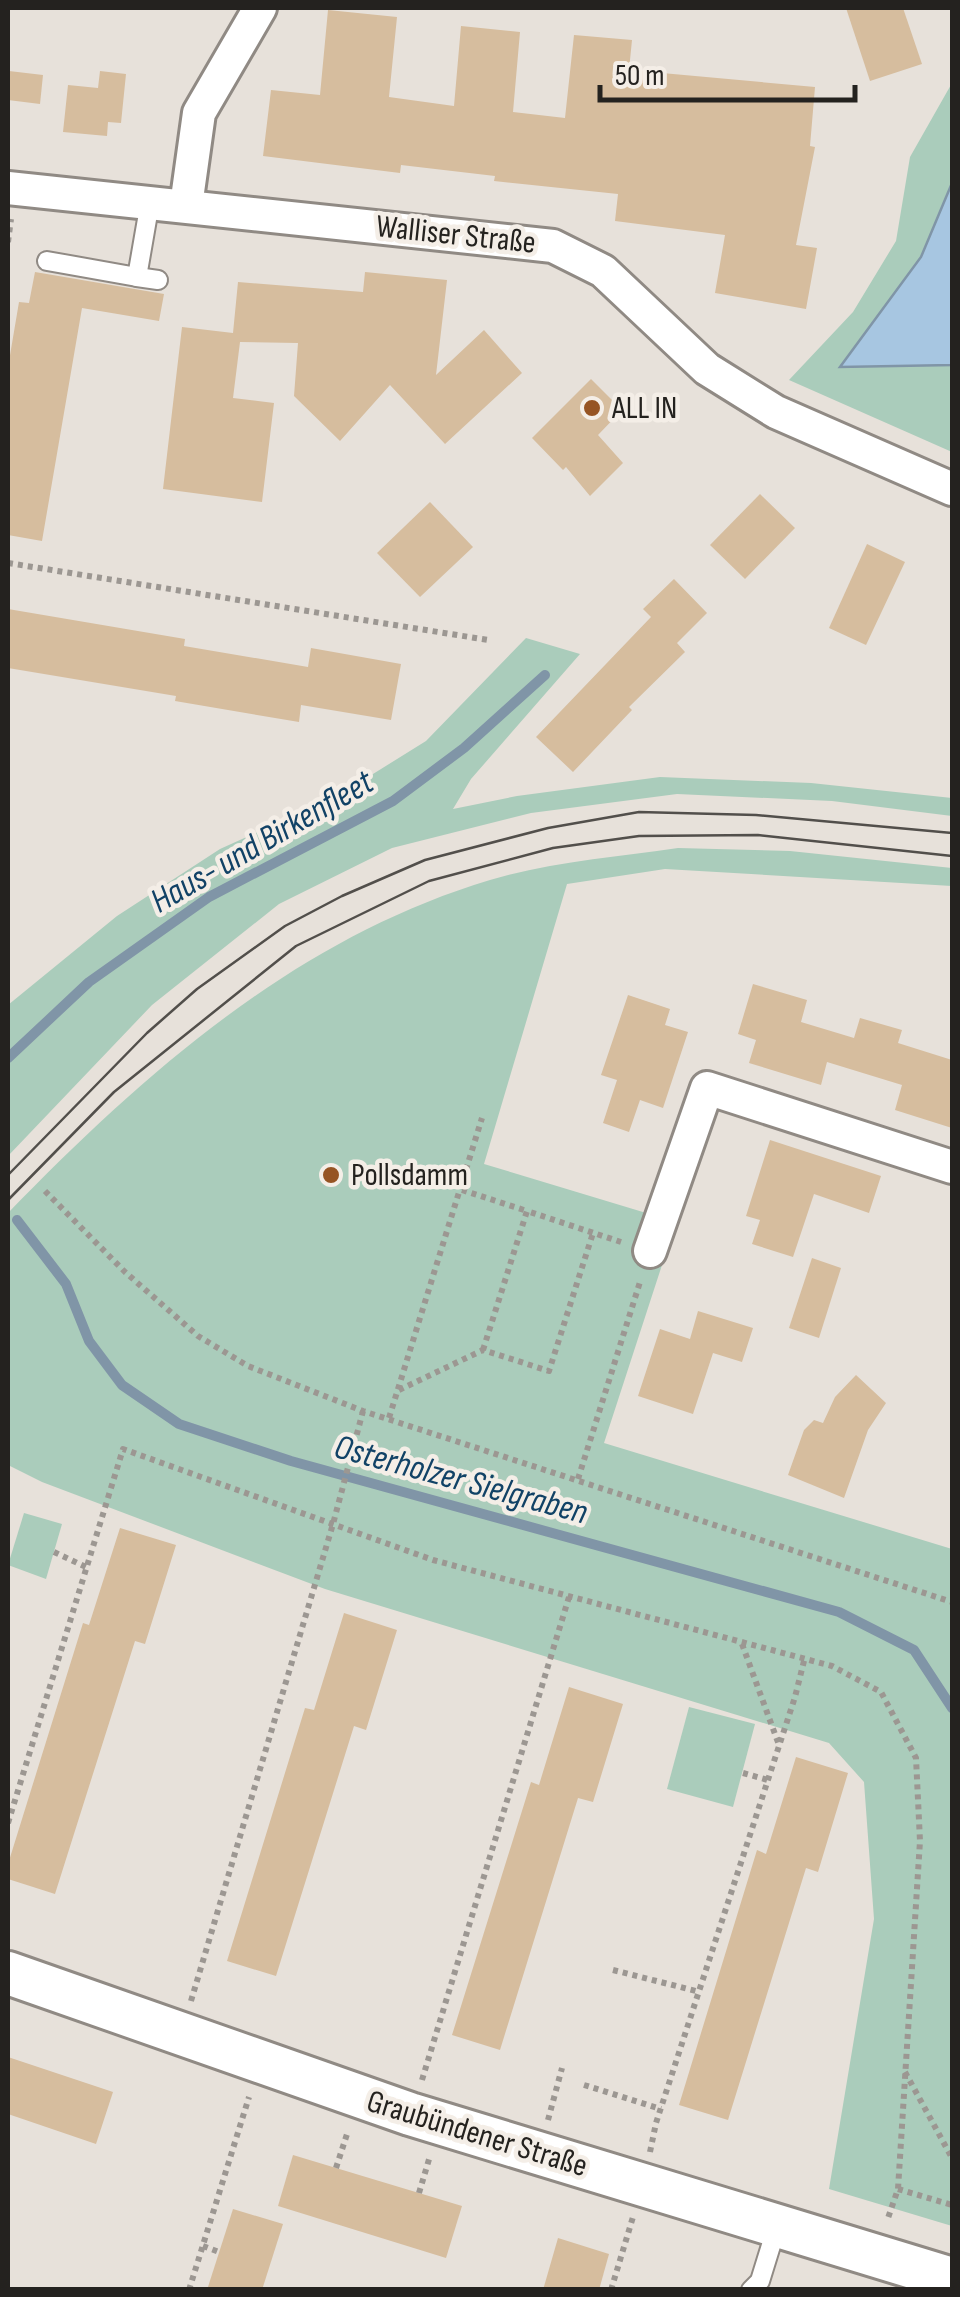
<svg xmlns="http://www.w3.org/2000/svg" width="960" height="2297" font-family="'Sofia Sans Condensed',sans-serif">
  <rect width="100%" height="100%" fill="#e7e1da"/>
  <g fill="#acb">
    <polygon points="952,83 952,452 789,380 853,312 896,241 910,157"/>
    <polygon points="526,638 580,654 471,779 453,809 517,796 660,777 811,783 952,798 952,816 832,801 677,794 531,813 392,848 279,904 152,1005 8,1156 8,1005 117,916 220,849 336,797 426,741"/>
    <path d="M678 848 790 851 952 868V886L665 869 567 884 484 1164 676 1222 604 1443 952 1549V2226L829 2189 874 1919 864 1782 829 1743 325 1589 42 1482 8 1465V1213C146 1071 297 938 490 880 550 862 616 857 678 848Z"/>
    <polygon points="24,1513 62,1524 46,1579 8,1565"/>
    <polygon points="689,1707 755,1724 733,1807 667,1789"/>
  </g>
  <polygon fill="#a7c6e1" stroke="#8095a7" stroke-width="2.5" points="952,183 952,365 840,367 921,257"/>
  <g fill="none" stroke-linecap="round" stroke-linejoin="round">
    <g stroke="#8095a7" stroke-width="10">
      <polyline points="8,1058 89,982 209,897 393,801 464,748 545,675"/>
      <polyline points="17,1220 66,1284 89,1341 122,1385 179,1424 291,1461 839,1612 914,1650 952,1708"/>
    </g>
  </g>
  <g fill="#d6bd9e">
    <polygon points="846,8 903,8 922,64 870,81"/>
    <polygon points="328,10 397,17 389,97 454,106 461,26 520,32 513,112 565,118 574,35 632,40 629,70 815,87 810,146 815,147 796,245 817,248 806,309 715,293 725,235 615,221 618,194 494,181 495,176 401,165 400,173 263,156 271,90 320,95"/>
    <polygon points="9,71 43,75 40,104 8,100"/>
    <polygon points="100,71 126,74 121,123 108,122 107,136 63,132 68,85 98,88"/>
    <polygon points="35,272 164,294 159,321 82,308 42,541 8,535 8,367 19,302 29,303"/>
    <polygon points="365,272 447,280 436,375 484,330 522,373 445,444 390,385 340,441 294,396 298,343 240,342 233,398 274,403 262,502 163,489 182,327 233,333 238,282 363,292"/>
    <polygon points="591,379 622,410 598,435 623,463 590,496 566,467 563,470 532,438"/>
    <polygon points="760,494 795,528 745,579 710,545"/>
    <polygon points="430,502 473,547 420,597 377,553"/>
    <polygon points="867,544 905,562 866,645 829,628"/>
    <polygon points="674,579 707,613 677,643 685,652 629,707 632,710 573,772 536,737 651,617 643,609"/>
    <polygon points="8,609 185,639 184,646 308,667 311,648 401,664 391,720 301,705 299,722 175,701 176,696 8,668"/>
    <polygon points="753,984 807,1000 801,1022 854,1038 860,1018 902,1030 898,1043 952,1060 952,1128 895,1110 902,1085 827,1062 821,1085 749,1063 756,1040 738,1034"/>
    <polygon points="628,995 670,1009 665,1025 688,1032 663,1108 640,1100 629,1132 603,1123 617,1080 601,1075"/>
    <polygon points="770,1140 881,1176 869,1213 814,1194 793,1257 752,1244 760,1220 746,1216"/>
    <polygon points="812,1258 841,1268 819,1338 789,1328"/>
    <polygon points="698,1311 753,1328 742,1362 713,1353 693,1414 638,1396 660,1329 690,1339"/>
    <polygon points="856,1375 886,1403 868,1430 844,1498 788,1475 804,1430 814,1420 823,1423 835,1397"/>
    <polygon points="120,1528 176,1545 145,1644 135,1641 55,1894 8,1879 8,1864 83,1623 89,1625"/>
    <polygon points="344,1613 397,1630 366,1730 354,1726 276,1976 227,1961 305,1708 314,1710"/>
    <polygon points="569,1687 623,1704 593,1802 578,1798 500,2050 452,2035 531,1782 539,1785"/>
    <polygon points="796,1757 848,1773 818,1872 806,1868 728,2120 679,2105 757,1850 766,1854"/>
    <polygon points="8,2057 113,2092 96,2144 8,2114"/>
    <polygon points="293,2155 462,2206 446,2258 278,2206"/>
    <polygon points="233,2209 283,2224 262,2290 207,2290"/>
    <polygon points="558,2238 609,2254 599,2290 543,2290"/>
  </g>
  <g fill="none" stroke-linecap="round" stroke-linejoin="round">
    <g stroke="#908a84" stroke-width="22">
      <g id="service">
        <polyline points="47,261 137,277 150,202"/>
        <polyline points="137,277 158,280"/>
        <polyline points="751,2290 760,2281 777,2226"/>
      </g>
    </g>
    <g stroke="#908a84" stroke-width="38">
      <g id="minor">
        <polyline points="8,188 553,246 603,271 707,369 776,412 952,489"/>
        <polyline points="186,206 199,113 260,8"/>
        <polyline points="650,1251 707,1088 952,1167"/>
      </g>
    </g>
    <g stroke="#908a84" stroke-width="48">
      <polyline id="tertiary" points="8,1973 410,2114 952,2279"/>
    </g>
    <g stroke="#9c9792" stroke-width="6" stroke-dasharray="5 5" stroke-linecap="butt">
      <polyline points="8,242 11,219"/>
      <polyline points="8,563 488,640"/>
      <polyline points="462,1190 527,1211"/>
      <polyline points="45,1191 125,1272 198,1336 248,1366 363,1411 952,1602"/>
      <polyline points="483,1350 527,1211 621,1242"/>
      <polyline points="399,1390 483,1350 549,1371 593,1233"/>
      <polyline points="389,1418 482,1118"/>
      <polyline points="578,1479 640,1282"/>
      <polyline points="54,1552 88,1568"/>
      <polyline points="742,1644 779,1745"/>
      <polyline points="743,1773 768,1780"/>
      <polyline points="8,1823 123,1449 433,1560 832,1666 881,1692 916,1758 920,1841 898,2189 887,2221"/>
      <polyline points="613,1970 700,1992"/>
      <polyline points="191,2001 333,1524 363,1411"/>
      <polyline points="905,2072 952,2158"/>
      <polyline points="422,2080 569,1597"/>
      <polyline points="584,2085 661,2109"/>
      <polyline points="548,2120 562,2068"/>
      <polyline points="650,2152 656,2123 795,1697 805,1657"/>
      <polyline points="336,2168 348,2131"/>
      <polyline points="898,2189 952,2205"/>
      <polyline points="419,2193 430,2156"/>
      <polyline points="203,2246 219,2252"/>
      <polyline points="189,2290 249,2097"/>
      <polyline points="611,2290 633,2217"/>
    </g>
    <use href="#service" stroke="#fff" stroke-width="18"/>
    <use href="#minor" stroke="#fff" stroke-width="32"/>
    <use href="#tertiary" stroke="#fff" stroke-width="42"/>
    <g stroke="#524f4b" stroke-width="2.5">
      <polyline points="8,1175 147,1033 197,989 285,926 342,896 425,860 548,828 639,812 756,815 952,833"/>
      <polyline points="8,1200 114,1092 296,946 429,881 553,848 639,836 758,835 952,856"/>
    </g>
  </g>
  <g fill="#965423" stroke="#f4eee7" stroke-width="4">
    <circle cx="592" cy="408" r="10"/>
    <circle cx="331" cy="1175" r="10"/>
  </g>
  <g text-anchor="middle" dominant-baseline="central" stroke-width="9" stroke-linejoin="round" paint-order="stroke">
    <g font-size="32" fill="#24221f" stroke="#f4eee7">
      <text transform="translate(456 235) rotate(6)">Walliser Straße</text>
      <text transform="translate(477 2134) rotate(17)">Graubündener Straße</text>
    </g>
    <g font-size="32" fill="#24221f" stroke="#f4eee7" text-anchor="start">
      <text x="612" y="408">ALL IN</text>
      <text x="351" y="1175">Pollsdamm</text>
    </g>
    <g font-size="35" font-style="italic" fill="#114266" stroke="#f4eee7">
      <text transform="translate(262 842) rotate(-30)">Haus- und Birkenfleet</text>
      <text transform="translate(461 1480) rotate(15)">Osterholzer Sielgraben</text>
    </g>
  </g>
  <rect width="960" height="2297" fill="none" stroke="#24221f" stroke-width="20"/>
  <path d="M600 85v15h255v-15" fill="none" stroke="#24221f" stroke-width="5"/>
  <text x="615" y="85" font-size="30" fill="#24221f" stroke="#f4eee7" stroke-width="8" paint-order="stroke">50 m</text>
</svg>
